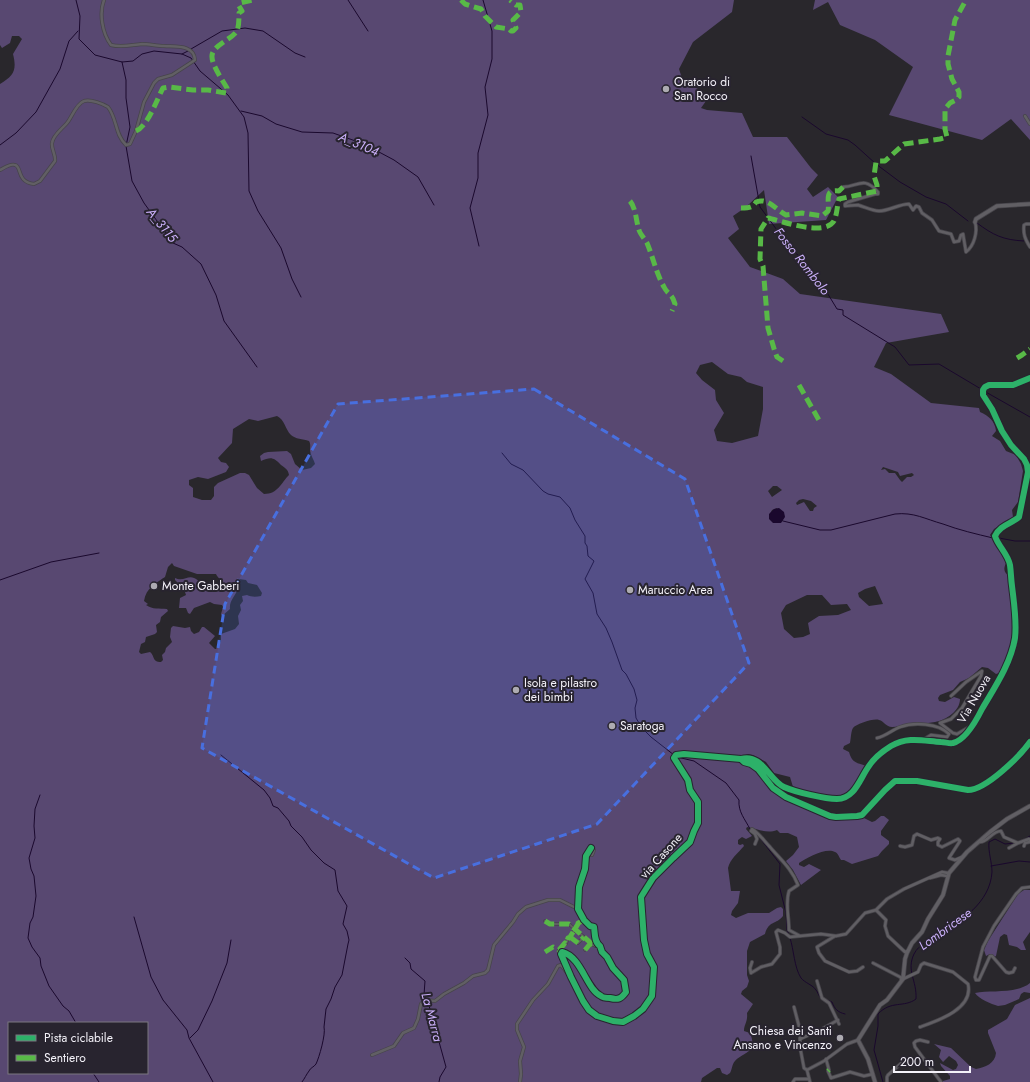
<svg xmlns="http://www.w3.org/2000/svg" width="1030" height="1082" font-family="Jost,sans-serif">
  <rect width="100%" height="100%" fill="#29272c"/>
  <g fill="#584871" fill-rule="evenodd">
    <path d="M0 0H734L732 12 693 42 679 69 683 81 698 89 706 101 701 108 707 110 742 113 753 137H787L811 168 818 175 807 189 813 197 828 187 838 197 826 220 769 224 764 190 746 207 733 216 739 229 728 238 750 267 783 279 800 294 941 314 949 332 886 343 874 367 891 374 931 403 979 408 980 412C989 416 995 421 996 431L992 436 1000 441 1006 451 1016 455 1021 464 1023 471 1018 502 1012 510 1013 517 994 529 990 535 997 546 1006 563C1003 570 1004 572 1010 577 1013 615 1019 637 999 673L996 674 988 668 982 667 969 678 960 682 953 690 940 695 938 698 939 701 945 702 954 697 960 699C960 711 946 720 935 722 926 724 916 723 907 724 902 725 897 727 892 727 886 727 884 721 879 720 874 718 856 724 853 728 851 731 851 738 850 743L844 746 843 749 849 752C852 763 857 763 867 766 862 775 858 784 851 790 839 802 810 792 796 788L793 787 790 777 774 773 766 762 753 755 748 754 740 757V761L759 772 771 788 787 800 804 806 831 818 843 820 862 817 872 822 875 821 881 816H884L889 820 881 831V835L889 841V844L882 851 878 856 852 864 844 860H841C839 857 838 853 835 852 826 847 807 858 799 863V865L804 867 809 864 821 870 801 885 793 870 786 861 793 855 799 847 797 837 788 833H780L777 830C767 834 758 829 747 827L746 829 752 836 746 839 742 837 738 840V844L740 845 743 844 744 846C738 853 730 859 728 868L731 891H740L738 903 732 911 731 915 736 918 748 913H769L777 908 781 907 783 909V916C776 925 769 920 765 934L750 942 747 951V975L749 981 747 987 742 991 741 994 753 1004 747 1013C748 1022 744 1024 744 1031L750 1033C758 1053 745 1051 735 1061 732 1064 732 1070 730 1073L727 1075 722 1073 720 1068H717L702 1078 701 1082H0V84C14 76 17 70 13 54L22 39 19 36H12L10 43 2 48 0 45ZM712 362 728 374 741 377 747 382 763 387V409L758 436 732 443 717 441 714 430 724 413 716 400 715 390 702 380 696 373 700 365ZM277 416C285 420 285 429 291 435 295 439 303 439 309 441 311 445 310 446 310 451 311 456 314 460 315 464L311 468 302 470 295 464 291 454 287 451 268 452 264 453 260 456 261 461C271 457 273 457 281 465 285 468 288 469 289 475 281 483 278 494 264 494L257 488 249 475 245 473H240L218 483 214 487V496L211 500H202L193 497V488L189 485V480L198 477 208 479 226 472 229 467 226 463 221 462 218 458 232 443 233 429 249 419 258 421ZM883 467 898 472 900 476 912 473 914 475 911 477H907L902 482 900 480 895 473H889L885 469 881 470ZM773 486H777L782 490 772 497 768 491ZM803 499 811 501 817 506 814 508 813 511H810L804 502 797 505 796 503 799 500ZM777 508 783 521 775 523 770 514 772 510ZM172 563 174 566 197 574H216C217 577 220 578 221 582L219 584 204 585C201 583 197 579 194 578 188 575 183 582 175 578V580L184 589 186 595 180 598 179 608H186L188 613 190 614 194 608 210 602 214 604 222 605 223 607 221 614 222 616 230 609C229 600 236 596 238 588L234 584 235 582 239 579 246 580 248 583 257 585 262 593 261 596C256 597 251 597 247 595L242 596 243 601 240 605 241 610 238 616 239 624 235 629 221 634V641L216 649H215L209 643 215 636 204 627H202L199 632 194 634 191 631 190 627 185 628 173 626 171 628 170 637 172 642 166 648 165 652 162 655 163 660 161 662C152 662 155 656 150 652L141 654 139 652 141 644 145 642 146 637 155 634 157 632 156 625 160 622 161 617 168 611 167 609C159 608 153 610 146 605L148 604 144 601C146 588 156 583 165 577L168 567ZM875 586 883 604 869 606 859 597 858 593 865 589ZM807 595H822L831 605 847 604 851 610 838 615 819 616 808 623 810 634 803 637 794 638 784 629 781 613 786 605ZM9 1023H147V1073H9Z"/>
    <polygon points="815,0 1030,0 1030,140 1011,119 982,140 889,115 913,67 875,40 840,25 828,2 813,10"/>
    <polygon points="1024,890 1030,890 1030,932 1023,942 1026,950 1021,950 1017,947 1009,945 1007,935 1004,934 1000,937 996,956 994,957 990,954 986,956 984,950 988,941 1018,894"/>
    <path d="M1030 983V993L1024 992 1021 994 1019 999 1005 1005 998 1006C991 1004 979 999 975 993 990 990 1017 994 1030 983Z"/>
    <path d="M1030 998V1082H943V1081L950 1079V1076L941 1066 940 1063 953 1070 956 1069 958 1065 956 1061 949 1056 943 1062 939 1057 941 1050 934 1044 951 1048 971 1067 976 1069C985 1067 995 1064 996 1053L988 1033V1030L1007 1019 1015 1005Z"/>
  </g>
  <polygon fill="#1a082d" points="779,508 784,512 785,517 781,523 773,523 769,519 769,514 774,509"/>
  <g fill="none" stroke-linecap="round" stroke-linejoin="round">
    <g stroke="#1a082d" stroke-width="1">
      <polyline points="76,0 80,16 79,39 95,55 122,62 133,61 142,54 154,51 182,54 191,58 200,71 228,95 244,117 248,133 249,191 258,211 281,248 292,279 301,297"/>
      <polyline points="348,0 368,31"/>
      <polyline points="191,49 222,31 245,28 263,31 295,53 305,57"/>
      <polyline points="182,54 188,51"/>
      <polyline points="122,62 126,80 126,98 130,127 126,146 132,181 144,203 173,243 182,247 201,264 216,295 224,321 257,367"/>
      <polyline points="241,111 262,116 276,124 302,132 333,133 364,144 394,160 418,177 434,205"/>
      <polyline points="802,117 826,134 848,140 855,145 876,164 900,182 926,197 946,204 968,221"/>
      <polyline points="0,145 16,133 36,112 60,69 69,41 78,31"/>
      <polyline points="751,156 760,207 791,249 807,263 820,281 837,309 843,310 843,315 895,347 909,365 939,364 981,389"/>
      <path d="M977 223C993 235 1003 240 1024 241"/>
      <polyline points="479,246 470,208 478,178 478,153 488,115 485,87 492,59 492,31 483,0"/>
      <polyline points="984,391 1030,417"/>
      <polyline points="502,453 511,464 523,470 543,491 548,494 560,497 570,508 575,520 585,536 585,543 587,546 588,556 594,561 585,579 593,593 597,614 606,628 612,642 622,670 626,674 634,689 637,700 635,708 636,718 642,728 651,737 674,755"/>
      <path d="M783 521 820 530H831L895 514C914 512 925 519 943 524 959 530 976 534 993 538"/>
      <polyline points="999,538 1015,541 1030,541"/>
      <polyline points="0,580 51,562 99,553"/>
      <path d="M221 755 264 790 270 798 273 806 278 808 289 821 291 826 302 837 311 850 324 863 335 870 338 891 347 906 343 924 347 931 349 940 348 944 342 975 335 987 331 999 326 1009 324 1027C326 1034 319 1058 316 1064 314 1067 310 1068 309 1071 306 1075 305 1078 302 1082"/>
      <path d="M677 757 694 761 726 783 739 800C738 812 745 819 750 829"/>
      <polyline points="40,795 35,809 34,826 35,838 29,858 31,869 34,876 36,896 33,917 30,923 28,938 32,947 40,958 41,966 49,986 63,1006 69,1011 76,1023"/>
      <polyline points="756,833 780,864 779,885 786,913 787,930 789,935"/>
      <polyline points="1023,840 1030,836"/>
      <polyline points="991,866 1019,861 1030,862"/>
      <polyline points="134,917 151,977 163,1000 187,1030 189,1038 213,1082"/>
      <path d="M790 938C794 950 794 967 801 978 805 983 813 985 816 990 819 994 819 998 824 1001"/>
      <polyline points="405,958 410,963 411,969 425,981 424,995 428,1002 446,1067 440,1077 439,1082"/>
      <path d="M827 1000 832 1002C835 1009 837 1012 845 1014"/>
      <polyline points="190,1038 198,1030 212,1001 227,963 231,940"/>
      <polyline points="93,1073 99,1082"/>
      <path d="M883 1082 874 1050 878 1026V1014C891 1000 904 1008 916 999 917 980 906 971 914 954 919 944 929 941 938 935 961 921 990 903 992 872 992 862 988 852 989 842L995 839 1005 844 1015 843"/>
    </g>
    <g stroke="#47454b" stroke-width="3.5">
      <g id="pedestrian">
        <polyline points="545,921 550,924 569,924 592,944 595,946 599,946"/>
        <polyline points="571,938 578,943 584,937"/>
        <polyline points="559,950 565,943 566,944 568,938 570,937 578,924 578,923 585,920"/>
        <polyline points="585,950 590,944 592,945"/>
      </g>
    </g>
    <g stroke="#47454b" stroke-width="4">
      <g id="minor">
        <polyline points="1025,116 1030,124"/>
        <path d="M0 170C4 168 11 163 15 165 22 166 16 182 34 184L40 181 55 161C56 155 51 149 52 143 53 135 62 129 67 123 72 117 76 104 84 101 91 99 103 104 108 107 117 118 115 135 126 145L130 144 136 131 144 102 154 83 158 79 172 75 195 60C194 44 175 47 164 46 157 46 149 44 142 44 131 45 122 48 111 45 102 33 99 13 104 0"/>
        <path d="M843 187C858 187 863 175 878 192V194H875L848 202 845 204V206C849 206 853 205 858 205 865 207 872 211 879 211 889 211 899 204 909 204L913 210 916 206 919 207 922 213 932 220 939 231 951 234 954 242 959 241 961 235 963 234 966 252C974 246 978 232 975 222"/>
        <path d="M1030 224H1026L1024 225C1023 234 1025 239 1030 247"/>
        <polyline points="951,696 966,682 982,671 981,676 962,708 951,719 940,723 953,733 957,734 971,726"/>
        <path d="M877 738C886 736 892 730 900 727 914 722 938 723 949 734L947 737 931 735 926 738 925 740"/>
        <path d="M980 842C988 842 992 831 1001 831L1004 837 1018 843 1029 839 1030 840"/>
        <path d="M755 844 757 839 755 834 751 831 752 829C760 834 764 841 770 847 781 860 792 869 798 885L789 891C785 904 789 916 789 930L800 936 821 934 836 936 846 934 865 913 876 910 887 899 904 889 942 872 948 873"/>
        <polyline points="900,846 905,847 912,845 914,836 917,834 931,840 938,838 940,839 938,842 938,845 942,847 958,839 960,841 949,858 955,860 962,857"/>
        <polyline points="1024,846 1025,843 1030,842"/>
        <path d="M591 848 586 856 585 869 579 887 578 909 584 920 590 926 594 927C595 933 594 942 600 946 602 954 609 960 613 968"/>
        <polyline points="591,848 590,855 592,855 594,850"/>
        <polyline points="1009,848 1018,843"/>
        <polyline points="930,878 941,875 947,876"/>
        <polyline points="876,910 886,920 885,926 888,936 905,952 908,951"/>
        <polyline points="835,936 817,947 819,953 825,961 849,972 857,971 863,967"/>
        <polyline points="752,962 750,968 751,973 761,967 772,964 780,954 780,947 776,932 778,930 785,933 790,937 800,936"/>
        <polyline points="873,963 902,978 901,979"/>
        <polyline points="1015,968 1013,972 1009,973 1006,972 992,956 990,956 979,980 976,980 975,977 983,947 994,926 1016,894 1022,888 1030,887"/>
        <path d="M903 979 918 972 921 965 924 963 953 972 968 984C974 1009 937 1021 920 1027"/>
        <polyline points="817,981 822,998 829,1003 839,1024"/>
        <polyline points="794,1007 800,1030 800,1047 804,1068 807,1070 810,1082"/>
        <polyline points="800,1039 822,1029 838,1020"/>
        <polyline points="928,1042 920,1040 916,1041 914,1043 915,1047 941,1082"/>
        <polyline points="372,1055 394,1046 403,1033 414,1028 418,1019 421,1004 425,1000 435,1001 444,994 464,983 473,976 485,973 488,970 494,945 513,922 518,914 526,907 548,900 560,900 578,909"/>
        <polyline points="826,1059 829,1070"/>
        <polyline points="807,1070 824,1061 847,1044 858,1040"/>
        <polyline points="828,1071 831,1078 850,1072 864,1076 873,1074"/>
        <polyline points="520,1082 521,1074 520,1061 524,1047 517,1030 517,1024 533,1000 548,984 558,966 561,965 568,974"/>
        <polyline points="793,1082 795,1079 809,1079"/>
        <polyline points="887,1082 887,1077 888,1075 905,1060"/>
      </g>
    </g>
    <g stroke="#47454b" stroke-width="5">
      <g id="tertiary">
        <polyline points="975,222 976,219 997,206 1030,204"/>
        <path d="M1030 378 1013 385H989L985 387 983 390V395L992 409 1002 431 1011 445 1024 459 1027 465 1028 472 1019 517C1011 524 1000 525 995 536 998 546 1008 554 1010 565 1011 572 1011 579 1012 586 1014 603 1017 621 1015 638 1011 663 995 687 982 709 977 719 966 740 953 743 950 744 945 742 941 742 924 741 908 736 891 746 883 751 874 758 869 766 860 778 855 799 837 799 825 799 795 792 784 787 769 780 762 753 741 759L744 762 751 764 758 769 773 788 786 797 830 816 836 817 857 816 862 815 885 790 895 781H917L968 790C986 790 1020 756 1030 742"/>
        <path d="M613 968 624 980 626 992C621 999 618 1000 610 998 607 998 603 998 601 996 586 989 582 957 562 952L561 954 571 977 583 1001 589 1010 597 1016 613 1021 623 1022 634 1016 643 1009 652 996 654 967 647 954 644 940 641 897 653 878 673 858 690 842 694 831 698 823V802L690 790 688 780 676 761 674 758 676 755 684 754 741 759"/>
        <polyline points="875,1082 868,1059 858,1040 880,1005 887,1000 903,979 905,959 907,953 912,943 922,932 928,919 943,895 949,873 967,852 990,832 1007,819 1030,806"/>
      </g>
    </g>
    <use href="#pedestrian" stroke="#615f64" stroke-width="2"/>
    <use href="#minor" stroke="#615f64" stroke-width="2.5"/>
    <use href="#tertiary" stroke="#615f64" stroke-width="3.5"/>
    <g stroke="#58b947" stroke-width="5" stroke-dasharray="10 5" stroke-linecap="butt">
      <polyline points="461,0 465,4 481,9 485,16 496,27 509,29 511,31 513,31 516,28 513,20 521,12 520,5 516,5 510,0"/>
      <path d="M136 131C148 126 157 99 163 88L169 87 193 90H208L226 93 227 92V88C223 81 212 65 212 57 211 46 231 40 237 31 239 26 239 18 239 13L242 11 239 6 240 3 253 0"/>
      <path d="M630 201C636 208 636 221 639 230 640 234 645 239 647 243 653 257 656 273 664 287 668 295 672 293 675 304L672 311"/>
      <path d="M741 208C748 208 753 208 756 202 768 197 776 210 786 215L802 213 822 216 828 211C830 201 823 189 839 191L843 187"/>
      <polyline points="1017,358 1022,355 1030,349"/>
      <path d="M783 361 777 357 775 352 768 328 763 266 760 259 761 229 768 218C782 221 824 237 834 221 837 215 837 206 839 199L877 191V185L874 176 876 162 879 161H885L904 144 940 139 947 137 945 129V109L950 103 956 100 959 97V92L952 79 948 64V56L955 20 966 0"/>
      <polyline points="799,385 820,422"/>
      <polyline points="545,921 550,924 569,924 592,944 595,946 598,946"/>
      <polyline points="570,937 578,943 584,937"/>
      <polyline points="559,950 565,943 566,944 568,938 570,937 578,924 578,923 585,920"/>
      <polyline points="585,950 590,944 593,944"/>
      <polyline points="545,952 553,947 562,952"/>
      <polyline points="828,1071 829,1070"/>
    </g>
    <g stroke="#28242f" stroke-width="8">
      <g id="cycleway">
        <path d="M1030 378 1013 385H989L985 387 983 390V395L992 409 1002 431 1011 445 1024 459 1027 465 1028 472 1019 517C1011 524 1000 525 995 536 998 546 1008 554 1010 565 1011 572 1011 579 1012 586 1014 603 1017 621 1015 638 1011 663 995 687 982 709 977 719 966 740 953 743 950 744 945 742 941 742 924 741 908 736 891 746 883 751 874 758 869 766 860 778 855 799 837 799 825 799 795 792 784 787 769 780 762 753 741 759L744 762 751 764 758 769 773 788 786 797 830 816 836 817 857 816 862 815 885 790 895 781H917L968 790C986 790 1020 756 1030 742"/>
        <path d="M591 848 586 856 585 869 579 887 578 909 584 920 590 926 594 927C595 933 594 942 600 946L602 952 607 957 613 968 624 980 626 992C621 999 618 1000 610 998 607 998 603 998 601 996 586 989 582 957 562 952L561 954 571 977 583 1001 589 1010 597 1016 613 1021 623 1022 634 1016 643 1009 652 996 654 967 647 954 644 940 641 897 653 878 673 858 690 842 694 831 698 823V802L690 790 688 780 674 758 676 755 684 754 741 759"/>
      </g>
    </g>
    <use href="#cycleway" stroke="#2db169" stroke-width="6"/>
  </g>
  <path fill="#486fdf" fill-opacity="0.2" stroke="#486fdf" stroke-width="3" stroke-dasharray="8 5" stroke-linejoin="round" d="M534 389 685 479 749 663 597 824 434 878 202 748 225 604 338 404Z"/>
  <g fill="#adabb1" stroke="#28242f" stroke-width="1.5">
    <circle cx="666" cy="89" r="4"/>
    <circle cx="154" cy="586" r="4"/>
    <circle cx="630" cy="590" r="4"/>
    <circle cx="516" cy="690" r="4"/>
    <circle cx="612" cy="726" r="4"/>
    <circle cx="840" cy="1038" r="4"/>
  </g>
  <g text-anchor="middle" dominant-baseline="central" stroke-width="4" stroke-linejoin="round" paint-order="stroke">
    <g font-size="12" fill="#f4f2f9" stroke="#28242f" text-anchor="start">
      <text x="674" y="82">Oratorio di<tspan x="674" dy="14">San Rocco</tspan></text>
      <text x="162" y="586">Monte Gabberi</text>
      <text x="638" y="590">Maruccio Area</text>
      <text x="524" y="683">Isola e pilastro<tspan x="524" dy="14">dei bimbi</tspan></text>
      <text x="620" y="726">Saratoga</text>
      <text x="832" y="1031" text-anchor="end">Chiesa dei Santi<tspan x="832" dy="14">Ansano e Vincenzo</tspan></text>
    </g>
    <g font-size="12" fill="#f4f2f9" stroke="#28242f">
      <text transform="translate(974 699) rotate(-60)">Via Nuova</text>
      <text transform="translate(661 856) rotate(-48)">via Casone</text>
    </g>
    <g font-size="13" font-style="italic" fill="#cbb0fa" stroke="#28242f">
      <text transform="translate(359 144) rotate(23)">A_3104</text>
      <text transform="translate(162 225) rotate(51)">A_3115</text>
      <text transform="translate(802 261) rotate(52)">Fosso Rombolo</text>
      <text transform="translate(945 929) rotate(-36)">Lombricese</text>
      <text transform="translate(432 1017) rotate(75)">La Marra</text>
    </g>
  </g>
  <rect x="8" y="1022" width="140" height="52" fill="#28242f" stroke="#7a7680"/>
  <rect x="16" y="1035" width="20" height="6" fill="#2db169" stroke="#7a7680"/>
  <text x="44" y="1042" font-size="12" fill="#f4f2f9">Pista ciclabile</text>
  <rect x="16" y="1055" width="20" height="6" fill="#58b947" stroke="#7a7680"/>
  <text x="44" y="1062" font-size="12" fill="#f4f2f9">Sentiero</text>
  <path d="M894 1066v6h76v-6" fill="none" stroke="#f4f2f9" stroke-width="2"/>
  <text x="900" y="1066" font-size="12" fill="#f4f2f9" stroke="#28242f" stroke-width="3" paint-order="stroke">200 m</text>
</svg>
